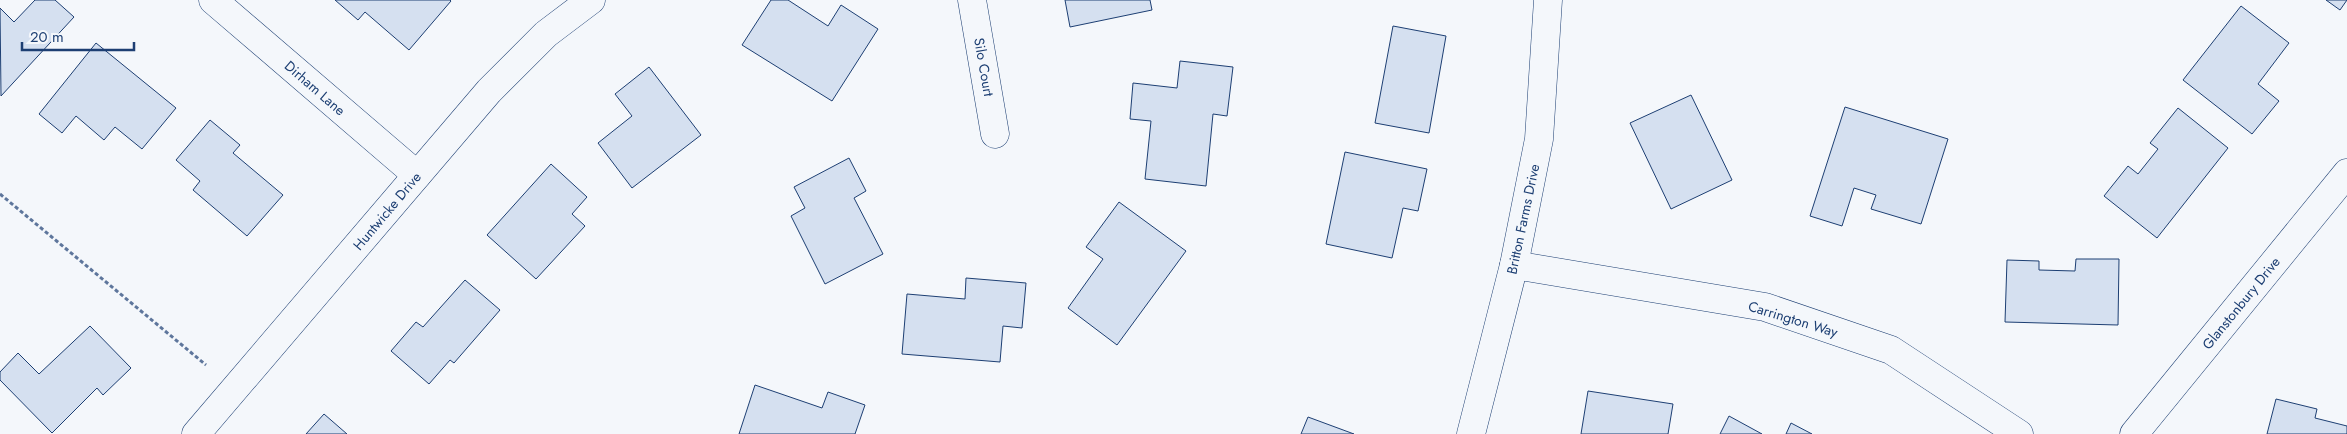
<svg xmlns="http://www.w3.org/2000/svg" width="2347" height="434" font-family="Jost,sans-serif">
  <rect width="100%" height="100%" fill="#f4f7fb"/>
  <g fill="#d5e0f0" stroke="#1d3f73">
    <polygon points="35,0 55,0 74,17 1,96 0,8 14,22"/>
    <polygon points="335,0 450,0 451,1 409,50 365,12 358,20"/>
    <polygon points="771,0 788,0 828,26 841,5 878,29 832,101 742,45"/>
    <polygon points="1065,0 1150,0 1152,10 1070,27"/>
    <polygon points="2326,0 2347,0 2340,10"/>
    <polygon points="2241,6 2289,43 2258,84 2279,101 2252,134 2183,80"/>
    <polygon points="1393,26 1446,36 1429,133 1375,123"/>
    <polygon points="96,43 176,108 142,149 115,127 104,140 76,116 62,133 39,114"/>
    <polygon points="1180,61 1233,67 1227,116 1213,114 1206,186 1145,179 1151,121 1130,119 1133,83 1177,88"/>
    <polygon points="649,67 701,135 632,188 598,143 632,116 615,94"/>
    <polygon points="1691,95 1732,180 1671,209 1630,123"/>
    <polygon points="1845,107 1948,139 1921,224 1871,209 1876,195 1854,188 1842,226 1810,216"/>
    <polygon points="2178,108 2228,148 2157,238 2104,196 2128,166 2138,174 2158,149 2150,143"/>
    <polygon points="210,120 240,145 233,153 283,195 247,236 193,190 200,181 176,160"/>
    <polygon points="1345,152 1427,169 1418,211 1403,208 1392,258 1326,244"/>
    <polygon points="849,158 866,191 854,198 883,254 825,284 791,216 805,208 794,187"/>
    <polygon points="551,164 587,197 572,214 585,226 536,279 487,235"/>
    <polygon points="1119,202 1186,251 1117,345 1068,308 1103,259 1086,247"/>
    <polygon points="2076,259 2119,259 2118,325 2005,322 2007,260 2039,261 2039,270 2075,271"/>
    <polygon points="966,278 1026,283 1022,328 1003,326 1000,362 902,354 907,294 965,299"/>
    <polygon points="465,280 500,310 454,363 450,360 429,384 391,351 416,322 423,327"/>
    <polygon points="90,326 131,368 103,395 97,388 52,433 0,380 0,372 18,353 39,374"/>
    <polygon points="755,385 822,408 828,392 865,405 855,434 739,434"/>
    <polygon points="1588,391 1673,404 1668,434 1581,434"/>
    <polygon points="2276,399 2317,409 2315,418 2347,426 2347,434 2267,434"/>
    <polygon points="324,414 347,434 306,434"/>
    <polygon points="1729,416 1762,434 1720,434"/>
    <polygon points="1308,417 1354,434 1301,434"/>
    <polygon points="1791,423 1812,434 1786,434"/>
  </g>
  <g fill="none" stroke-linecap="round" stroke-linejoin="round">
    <g stroke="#1d3f73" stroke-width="29">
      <g id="minor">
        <polyline points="213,0 417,175"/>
        <polyline points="972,0 995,134"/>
        <polyline points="1514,265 1765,307 1891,350 2019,434"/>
        <polyline points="196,434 489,91 546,34 591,0"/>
        <polyline points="1471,434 1514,265 1539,139 1548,0"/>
        <polyline points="2134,434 2347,173"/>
      </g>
    </g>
    <polyline stroke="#5e769c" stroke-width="3" stroke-dasharray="4 2.5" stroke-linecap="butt" points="0,194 206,365"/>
    <use href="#minor" stroke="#f4f7fb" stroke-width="28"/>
  </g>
  <g text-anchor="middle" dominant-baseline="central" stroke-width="4" stroke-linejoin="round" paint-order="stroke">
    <g font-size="14" fill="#1d3f73" stroke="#f4f7fb">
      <text transform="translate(984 67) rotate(80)">Silo Court</text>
      <text transform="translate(315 88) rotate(41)">Dirham Lane</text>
      <text transform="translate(387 211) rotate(-50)">Huntwicke Drive</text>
      <text transform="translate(1523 219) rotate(-78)">Britton Farms Drive</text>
      <text transform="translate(2241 303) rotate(-51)">Glanstonbury Drive</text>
      <text transform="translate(1793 319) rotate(17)">Carrington Way</text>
    </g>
  </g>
  <path d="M22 42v8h112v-8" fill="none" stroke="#1d3f73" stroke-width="2.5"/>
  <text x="30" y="42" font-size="15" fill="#1d3f73" stroke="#f4f7fb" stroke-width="4" paint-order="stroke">20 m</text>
</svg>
